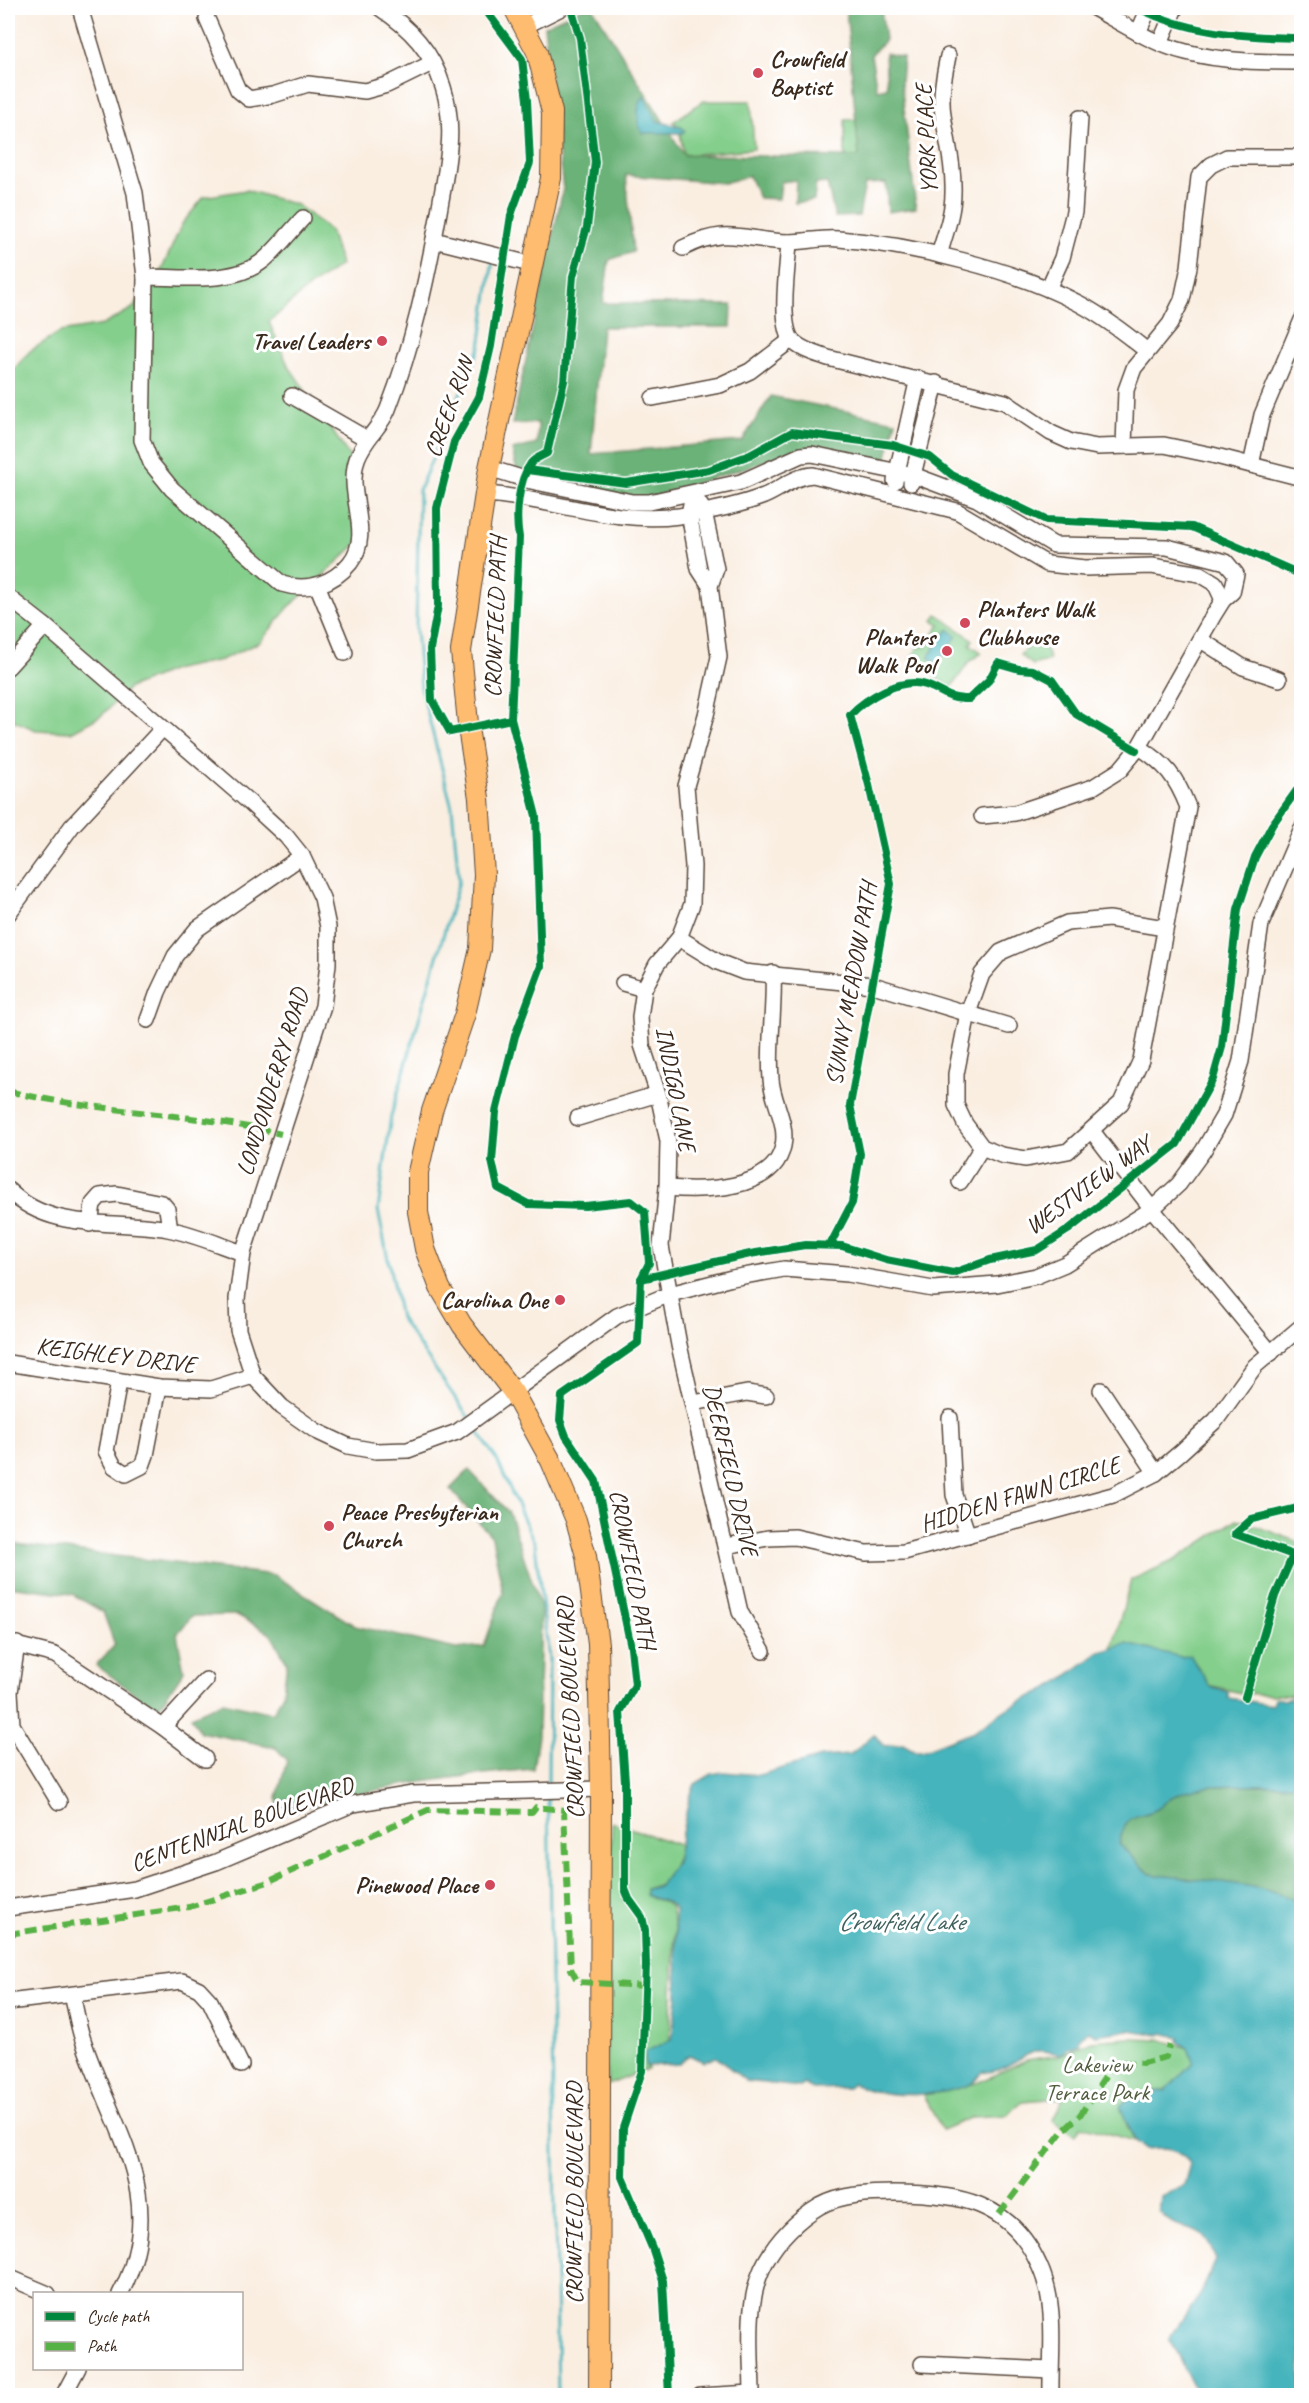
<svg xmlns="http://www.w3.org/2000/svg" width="1309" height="2403" font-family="Caveat,sans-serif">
  <rect width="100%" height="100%" fill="#fff"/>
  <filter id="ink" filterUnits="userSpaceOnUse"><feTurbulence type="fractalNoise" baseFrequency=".0167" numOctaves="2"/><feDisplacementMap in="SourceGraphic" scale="12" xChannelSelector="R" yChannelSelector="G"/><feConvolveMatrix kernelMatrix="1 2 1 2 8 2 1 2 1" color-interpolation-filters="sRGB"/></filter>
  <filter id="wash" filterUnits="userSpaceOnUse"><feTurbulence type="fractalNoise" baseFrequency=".008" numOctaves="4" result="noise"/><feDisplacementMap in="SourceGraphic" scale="24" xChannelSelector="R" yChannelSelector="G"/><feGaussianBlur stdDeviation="1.35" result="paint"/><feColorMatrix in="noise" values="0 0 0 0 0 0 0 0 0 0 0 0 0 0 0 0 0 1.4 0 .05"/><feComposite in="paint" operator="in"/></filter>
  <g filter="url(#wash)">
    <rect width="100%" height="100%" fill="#faeee1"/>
    <g fill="#84cf8c" stroke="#607c55" stroke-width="1.5">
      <polygon points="703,101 751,101 754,149 684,155 680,134 683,129 673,122"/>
      <polygon points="863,119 866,158 845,157 845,120"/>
      <polygon points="246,190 297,205 330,231 341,265 305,290 269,322 288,365 352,460 359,542 288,608 260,642 221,660 176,669 129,688 101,716 71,732 36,730 8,718 8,376 30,351 60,332 103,325 133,308 162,269 182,224 204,197"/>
      <polygon points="937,614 973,640 970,644 982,653 969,662 951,688 910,659 920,645 924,647 940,625 933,620"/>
      <polygon points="1029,646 1045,648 1050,660 1033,665 1020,655"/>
      <polygon points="1237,1519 1301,1543 1302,1693 1296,1696 1241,1693 1200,1683 1111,1652 1131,1580 1175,1560"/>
      <polygon points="612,1822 682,1846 665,1883 646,1889 652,1898 663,1901 671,1907 675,1927 670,2040 663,2047 646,2052 648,2069 608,2085 606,2044"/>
      <polygon points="1130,2038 1159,2039 1188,2048 1194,2062 1165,2091 1147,2091 1126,2123 1135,2141 1081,2126 1075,2135 1053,2120 1063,2098 1022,2101 1008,2115 972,2117 942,2130 923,2095 977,2083 1026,2060 1060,2055 1092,2041"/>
    </g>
    <g fill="#6bb278" stroke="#536e4b" stroke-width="1.5">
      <polygon points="582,8 593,8 684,155 859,157 846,8 881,8 885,40 871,55 877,90 887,88 885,53 903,57 901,82 916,208 888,212 886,183 865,184 859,216 835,217 827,183 816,184 814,200 795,203 796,180 781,182 779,199 759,198 749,176 724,183 626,175 633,252 609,260 603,303 732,305 731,327 602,327 591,454 742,441 771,396 896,421 886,461 805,449 643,500 518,475 512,450 537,444 538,423 512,424 563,189 544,26"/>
      <path d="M469 1470 509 1513 541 1608 538 1736 533 1769C446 1777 362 1788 279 1815L277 1798 287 1760 275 1747 200 1732 191 1716 223 1702 273 1713 283 1693 287 1662 270 1633 237 1615 192 1616 177 1634 184 1671 157 1710 96 1665 115 1645 103 1612 72 1594 8 1586V1543L274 1575 355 1626 456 1649 484 1646 503 1592 492 1537 450 1489Z"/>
      <path d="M1301 1783V1903C1251 1880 1203 1882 1150 1874L1119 1844C1127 1806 1137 1822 1159 1808 1163 1805 1166 1801 1170 1798 1201 1778 1265 1789 1301 1783Z"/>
    </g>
    <g fill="#44b4bc" stroke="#406f6d" stroke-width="1.5">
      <path d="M644 96 657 121 681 127 685 131 683 133H642C636 122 636 106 644 96Z"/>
      <polygon points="948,629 957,636 937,664 928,657"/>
      <path d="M1126 1644 1182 1657 1190 1655 1210 1686 1228 1692V1698L1272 1705 1274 1698 1284 1700 1301 1696V1783C1265 1789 1201 1778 1170 1798 1166 1801 1163 1805 1159 1808 1137 1822 1127 1806 1119 1844L1150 1874C1205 1882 1249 1879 1301 1903V2395H1199C1185 2377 1182 2356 1169 2338L1200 2295 1216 2260C1201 2212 1181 2240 1159 2211L1161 2197 1184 2185 1190 2164C1181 2146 1164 2147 1146 2149L1135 2141 1120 2107C1133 2093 1147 2091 1165 2091L1193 2062 1188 2048 1178 2042 1179 2037 1162 2033 1161 2035 1129 2030 1096 2035 1089 2031 1080 2037 1079 2045 1069 2047 1061 2054C1053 2053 1044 2050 1037 2051 1020 2054 1001 2076 983 2071 978 2075 977 2081 971 2084 940 2097 883 2099 853 2084L848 2088 813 2089 803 2084 800 2087 746 2081 716 2057 704 2062 689 2055 679 2064 645 2066V2052L672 2039 677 1997 675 1909C669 1899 656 1901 646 1895V1889L660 1886 676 1862 689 1799 695 1784 712 1774 723 1772 759 1775 821 1757 850 1755 874 1734 884 1746 903 1744 915 1751H922L974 1731 1007 1709 1056 1684 1098 1653Z"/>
    </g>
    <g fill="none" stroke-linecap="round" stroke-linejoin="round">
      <g stroke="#44b4bc" stroke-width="3">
        <polyline points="469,1418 400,1318 378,1210 391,1116 459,881 452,807 421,688 416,630 419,490 480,347 493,259"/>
        <polyline points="474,1426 497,1460 535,1544 549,1658 548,1785"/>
        <polyline points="548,1794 558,2396"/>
      </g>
    </g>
  </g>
  <g filter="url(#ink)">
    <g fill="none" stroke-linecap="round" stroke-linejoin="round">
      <g stroke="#58473b" stroke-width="18">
        <g id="minor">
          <path d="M80 8 135 193 145 277 142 440 151 463 172 489 282 584C307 592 333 584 350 563 374 533 345 495 357 459 364 439 381 427 388 409 413 345 427 279 439 212 446 169 457 130 443 87 432 51 410 28 380 8"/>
          <path d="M1094 8C1123 24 1153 44 1186 52 1224 62 1263 62 1302 62"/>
          <polyline points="207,19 238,90 249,99 273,95 308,84 365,91 387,85 432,63"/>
          <polyline points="525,26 561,8"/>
          <polyline points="1138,33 1149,8"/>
          <polyline points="1160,43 1175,8"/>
          <polyline points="434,240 534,265"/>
          <path d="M789 242C788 265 779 319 791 339 798 349 817 354 828 358L1005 402 1051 433 1071 442 1097 447 1164 445 1212 455 1302 478"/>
          <path d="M683 248C728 225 745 241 789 242 806 242 823 237 839 239 913 245 1014 269 1080 304 1104 317 1126 334 1147 351"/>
          <path d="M939 255C945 234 953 214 953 193 954 166 947 141 943 115 940 95 944 76 948 56"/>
          <path d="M145 277C182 277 233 285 264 260 278 248 290 232 303 218"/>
          <polyline points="1048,289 1062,258 1074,212 1080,118"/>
          <polyline points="292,396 367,439"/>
          <polyline points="653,398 720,385 750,371 791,340"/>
          <polyline points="1124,446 1126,390 1134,368 1170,324 1182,300 1189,267 1199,177 1211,165 1227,157 1302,157"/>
          <polyline points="1251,465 1262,415 1302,320"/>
          <polyline points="489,468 531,481 632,502 649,502 741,482 801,455 812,454 913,475 977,499 1054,545 1167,547 1226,562 1236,574 1232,592 1223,600 1213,616 1139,747 1120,770 1093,787 1015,813 982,816"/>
          <polyline points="895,481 918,378"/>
          <polyline points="911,483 936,383"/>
          <path d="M485 494C551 498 613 525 679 516 707 512 738 506 764 496 781 489 794 476 813 475L957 511 1047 564 1085 568 1152 566 1200 574 1215 583 1223 600"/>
          <polyline points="710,586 716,569 704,511 693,494 689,514 699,569 710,586 719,657 706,715 686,786 693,866 692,904 679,938 657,964 644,989 640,1017 642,1045 658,1094 668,1141 667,1188 661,1246 679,1345 740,1612 763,1651"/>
          <polyline points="318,587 345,653"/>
          <polyline points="8,597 45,626 250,803 286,836 302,856 322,898 328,927 328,964 323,1006 243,1253 237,1299 238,1330 253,1376 282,1407 316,1431 348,1446 376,1451 408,1450 457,1432 617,1316 670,1294 732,1278 784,1269 847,1274 933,1289 997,1284 1036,1276 1065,1264 1152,1209 1179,1184 1203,1151 1224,1115 1241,1061 1261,924 1302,828"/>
          <polyline points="1201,640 1243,667 1279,679"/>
          <polyline points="8,667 45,626"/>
          <path d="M1139 747C1166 764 1176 777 1188 807L1141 1060 1121 1103 1068 1151 1026 1159 1001 1155 982 1147 965 1124 956 1105V1074L968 1013 982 974 1001 952 1067 923 1109 919 1165 928"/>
          <polyline points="8,914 72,826 162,729"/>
          <polyline points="679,938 718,962 744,972 873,985 1009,1026"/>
          <polyline points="623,983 644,989"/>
          <polyline points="148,1020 158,992 175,956 197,929 302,856"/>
          <polyline points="578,1118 658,1094"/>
          <polyline points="1092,1131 1152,1209 1271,1353"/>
          <polyline points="960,1182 982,1147"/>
          <path d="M667 1188C702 1191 774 1191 783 1146 788 1123 772 1101 771 1079 768 1044 775 1008 773 973"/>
          <path d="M8 1190C52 1233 113 1219 168 1229 194 1234 219 1245 243 1253"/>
          <polyline points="90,1224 93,1204 100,1196 117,1194 162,1203 167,1209 170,1229"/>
          <polyline points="8,1363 159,1387 211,1389 253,1376"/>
          <polyline points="119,1382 106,1451 114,1466 126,1474 142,1466 146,1455 159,1387"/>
          <polyline points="1101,1390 1156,1473"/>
          <polyline points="693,1403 747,1393 766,1396"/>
          <polyline points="950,1418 954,1495 968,1535"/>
          <polyline points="726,1546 768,1538 795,1537 866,1553 904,1552 1113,1495 1156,1473 1181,1452 1216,1420 1255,1366 1302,1326"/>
          <polyline points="8,1643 55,1655 163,1727 205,1759"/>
          <polyline points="17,1644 10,1692 12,1725 59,1802"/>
          <polyline points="163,1727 206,1680"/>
          <polyline points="8,1908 135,1889 216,1862 353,1804 413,1794 601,1789"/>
          <path d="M72 1995C76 2010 78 2026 83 2040 112 2129 171 2199 120 2294"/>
          <polyline points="8,2002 182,1981 199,1989 210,2001 241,2065"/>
          <polyline points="8,2277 48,2294"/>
          <polyline points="922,2364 1050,2370"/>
          <polyline points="63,2396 78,2368"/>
          <polyline points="700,2396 752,2393"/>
          <path d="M752 2396C752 2353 744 2300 766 2261 778 2239 798 2219 820 2206 842 2194 871 2193 895 2193 958 2193 1011 2202 1039 2265 1058 2305 1050 2353 1051 2396"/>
        </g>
      </g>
      <g stroke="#58473b" stroke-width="22">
        <polyline id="major" points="514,8 537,52 552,112 551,178 489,468 461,651 469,734 479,798 484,875 480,949 465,1014 432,1111 418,1172 418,1212 425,1249 440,1288 462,1325 513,1392 551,1461 576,1520 586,1556 598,1644 601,1789 599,2396"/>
      </g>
      <use href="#minor" stroke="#fff" stroke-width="15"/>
      <use href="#major" stroke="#fdbc70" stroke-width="20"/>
      <g stroke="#57b245" stroke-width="6" stroke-dasharray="12 6" stroke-linecap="butt">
        <path d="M8 1091C97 1113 191 1112 281 1134"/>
        <polyline points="8,1934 189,1907 265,1883 428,1810 532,1812 536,1807 564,1810 571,1969 578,1982 646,1986"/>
        <polyline points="999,2214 1061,2133 1080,2115 1115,2062 1143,2063 1166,2057 1169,2045"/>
      </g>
      <g stroke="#fff" stroke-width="11">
        <g id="cycleway">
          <polyline points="484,8 522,59 527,100 530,163 511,215 491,346 479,397 454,442 437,508 438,606 430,649 432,700 450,732 511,719"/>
          <path d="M571 8 580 38 595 162 587 227 573 276 564 381 547 453C542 456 535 458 531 463 518 481 515 516 519 537L511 719 536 816 541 966 515 1036 496 1112 492 1161 498 1188 528 1204 585 1206 631 1201 645 1212 649 1263 641 1279 638 1343 562 1396 560 1420 566 1436 596 1481 631 1647 635 1685 620 1712 625 1781V1889L629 1899 642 1917 645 1930 646 1965 642 2071 623 2128 622 2177 653 2250 663 2281 669 2396"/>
          <path d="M1138 8C1190 34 1244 37 1302 38"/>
          <polyline points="527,470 626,483 709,470 750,455 792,432 893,445 930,457 952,475 1046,520 1192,527 1302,575"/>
          <path d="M830 1245 852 1203 860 1154 850 1105 891 884 869 785 850 715C865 699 901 676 926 685 946 692 945 699 969 699L989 680 998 663 1019 669 1033 670 1052 680 1076 714 1136 750"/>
          <polyline points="641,1279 750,1254 805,1245 842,1246 886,1260 953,1273 990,1260 1037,1250 1068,1230 1177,1144 1213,1079 1222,1047 1238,909 1255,857 1272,825 1302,783"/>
          <polyline points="1245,1697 1275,1596 1293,1555 1235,1534 1252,1519 1302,1507"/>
        </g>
      </g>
      <use href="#cycleway" stroke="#00873e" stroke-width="8"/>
    </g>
  </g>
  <g fill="#d1495b" stroke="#fff" stroke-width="2">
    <circle cx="758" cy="73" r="6"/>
    <circle cx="382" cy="341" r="6"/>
    <circle cx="965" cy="623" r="6"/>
    <circle cx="947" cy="651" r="6"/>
    <circle cx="560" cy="1300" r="6"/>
    <circle cx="329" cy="1526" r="6"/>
    <circle cx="490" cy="1885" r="6"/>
  </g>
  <g text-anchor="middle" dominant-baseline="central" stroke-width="6" stroke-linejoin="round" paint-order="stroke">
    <g font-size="24" font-weight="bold" fill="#3b2a1e" stroke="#fff" text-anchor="end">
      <text x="770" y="59" text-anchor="start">Crowfield<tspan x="770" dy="28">Baptist</tspan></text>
      <text x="370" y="341">Travel Leaders</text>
      <text x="977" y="609" text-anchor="start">Planters Walk<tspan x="977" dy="28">Clubhouse</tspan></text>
      <text x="935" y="637">Planters<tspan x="935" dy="28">Walk Pool</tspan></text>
      <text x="548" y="1300">Carolina One</text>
      <text x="341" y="1512" text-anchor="start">Peace Presbyterian<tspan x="341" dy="28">Church</tspan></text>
      <text x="478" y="1885">Pinewood Place</text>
    </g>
    <g font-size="24" fill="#3b2a1e" stroke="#fff">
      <text transform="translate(926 139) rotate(-93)">YORK PLACE</text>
      <text transform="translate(449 407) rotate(-70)">CREEK RUN</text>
      <text transform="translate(495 617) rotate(-88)">CROWFIELD PATH</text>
      <text transform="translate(851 984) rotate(-80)">SUNNY MEADOW PATH</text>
      <text transform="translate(272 1082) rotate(-73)">LONDONDERRY ROAD</text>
      <text transform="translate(676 1089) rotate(79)">INDIGO LANE</text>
      <text transform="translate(1088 1185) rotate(-36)">WESTVIEW WAY</text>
      <text transform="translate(116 1355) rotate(7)">KEIGHLEY DRIVE</text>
      <text transform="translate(731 1470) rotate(77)">DEERFIELD DRIVE</text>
      <text transform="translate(1020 1494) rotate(-17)">HIDDEN FAWN CIRCLE</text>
      <text transform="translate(633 1569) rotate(79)">CROWFIELD PATH</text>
      <text transform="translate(570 1708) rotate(-93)">CROWFIELD BOULEVARD</text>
      <text transform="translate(242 1824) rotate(-20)">CENTENNIAL BOULEVARD</text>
      <text transform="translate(574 2193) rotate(-90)">CROWFIELD BOULEVARD</text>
    </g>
    <g font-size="24" fill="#515c3f" stroke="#fff">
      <text x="1097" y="2064">Lakeview<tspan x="1097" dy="28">Terrace Park</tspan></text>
    </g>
    <g font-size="26" font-style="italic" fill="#3f615d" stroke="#fff">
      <text x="901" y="1921">Crowfield Lake</text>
    </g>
  </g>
  <rect width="1309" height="2403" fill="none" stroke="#fff" stroke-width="30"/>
  <rect x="33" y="2292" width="210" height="78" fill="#ffffff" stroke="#b1aaa5" stroke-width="1.5"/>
  <rect x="45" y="2312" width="30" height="9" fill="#00873e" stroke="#b1aaa5" stroke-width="1.5"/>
  <text x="87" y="2322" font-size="18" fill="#3b2a1e">Cycle path</text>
  <rect x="45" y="2342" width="30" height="9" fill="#57b245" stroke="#b1aaa5" stroke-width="1.5"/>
  <text x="87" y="2352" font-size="18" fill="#3b2a1e">Path</text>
</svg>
